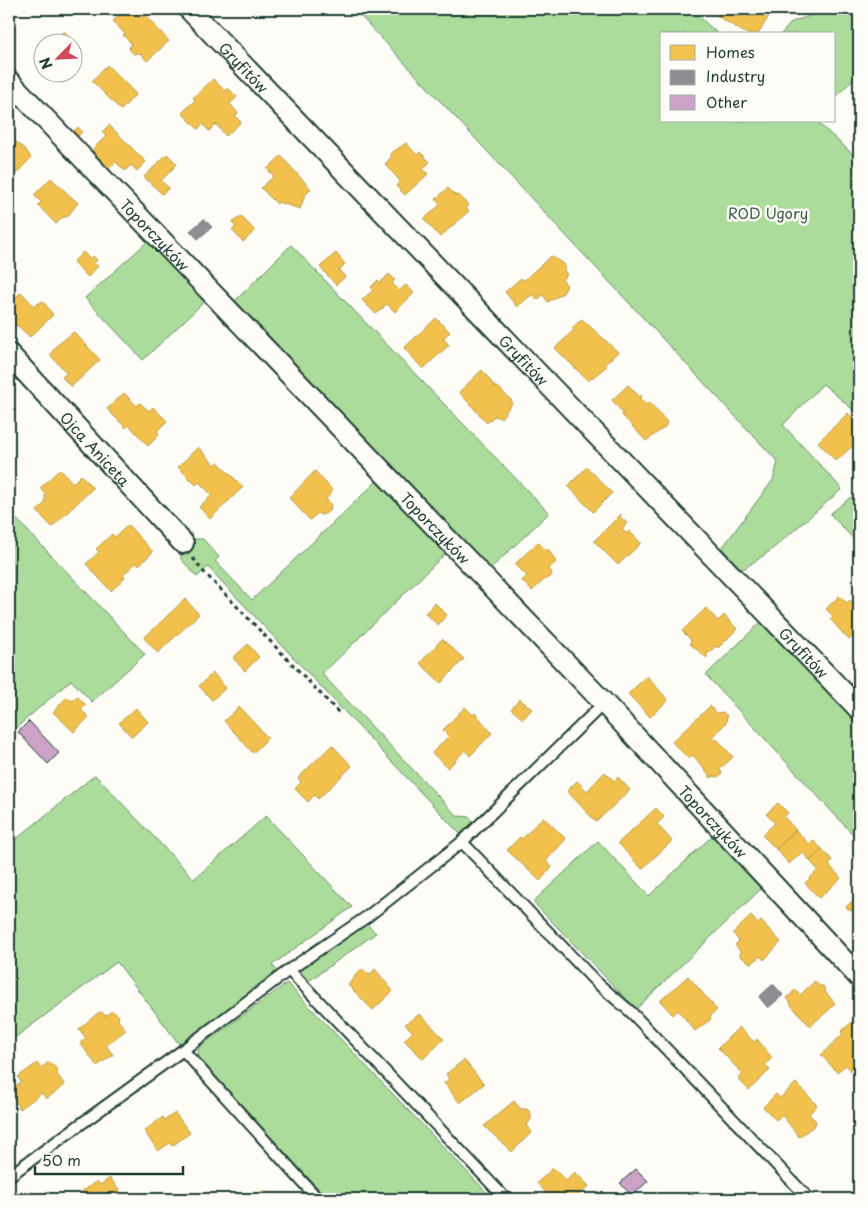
<svg xmlns="http://www.w3.org/2000/svg" width="868" height="1208" font-family="'Playpen Sans',sans-serif">
  <rect width="100%" height="100%" fill="#fdfcf7"/>
  <filter id="ink" filterUnits="userSpaceOnUse"><feTurbulence type="fractalNoise" baseFrequency=".02" numOctaves="2"/><feDisplacementMap in="SourceGraphic" scale="10" xChannelSelector="R" yChannelSelector="G"/><feConvolveMatrix kernelMatrix="1 2 1 2 8 2 1 2 1" color-interpolation-filters="sRGB"/></filter>
  <g filter="url(#ink)">
    <g fill="#acdc9b" stroke="#668c68">
      <polygon points="354,9 691,9 718,34 662,34 662,121 816,121 859,160 859,415 823,384 783,425 842,489 770,551 742,570 722,548 773,480 778,462"/>
      <polygon points="817,9 859,9 859,73 834,99 834,34 781,34 792,22 809,16"/>
      <polygon points="148,241 205,301 143,360 85,298"/>
      <polygon points="291,245 549,513 487,572 233,303"/>
      <polygon points="377,481 446,553 322,674 457,816 470,817 474,823 460,834 208,567 197,577 181,559 181,550 194,539 203,539 219,557 215,561 252,600"/>
      <polygon points="851,497 859,505 859,545 830,514"/>
      <polygon points="9,511 145,654 92,702 71,680 9,734"/>
      <polygon points="764,619 859,718 859,841 706,675"/>
      <polygon points="95,775 194,879 266,816 352,907 272,965 279,973 179,1044 117,962 9,1042 9,845"/>
      <polygon points="713,835 763,887 636,1009 533,902 598,841 649,896"/>
      <polygon points="365,922 376,933 306,983 301,974 303,965"/>
      <polygon points="287,983 493,1199 328,1199 199,1059 198,1048"/>
    </g>
    <g fill="#f2c14e" stroke="#b39946">
      <polygon points="126,9 135,9 143,17 145,15 169,41 147,61 140,53 134,54 129,49 131,43 123,35 125,34 113,21"/>
      <polygon points="721,9 761,9 760,11 769,16 758,34 747,34 717,16"/>
      <polygon points="64,31 82,51 75,57 78,61 72,67 72,42 52,42"/>
      <polygon points="107,65 136,94 121,110 92,81"/>
      <polygon points="213,79 225,91 228,88 237,97 230,104 238,113 235,116 241,122 226,136 216,124 209,131 203,124 198,129 182,113 195,100 193,98"/>
      <polygon points="109,125 146,162 137,171 131,165 125,171 116,162 109,169 92,150 106,136 102,132"/>
      <polygon points="78,127 82,132 77,137 73,132"/>
      <polygon points="14,140 26,150 31,158 9,181 9,146"/>
      <polygon points="406,143 417,155 420,152 430,162 423,169 428,174 405,195 396,186 400,181 385,164 392,156 390,154"/>
      <polygon points="167,154 177,164 161,181 169,188 162,194 144,177"/>
      <polygon points="281,156 311,189 305,195 300,209 278,202 277,204 261,188 274,176 267,169"/>
      <polygon points="51,178 78,203 67,217 63,217 56,224 38,205 41,202 34,195"/>
      <polygon points="448,188 456,196 458,194 469,206 466,208 469,211 440,237 424,219 440,205 436,199"/>
      <polygon points="241,216 255,231 243,242 232,230 236,227 232,223"/>
      <polygon points="83,252 90,259 93,256 97,260 94,263 98,266 88,277 73,262"/>
      <polygon points="336,253 345,264 339,270 345,277 336,285 320,267"/>
      <polygon points="551,256 565,265 564,270 567,275 562,279 567,286 563,293 548,302 543,295 537,300 534,295 530,296 517,307 505,292 521,278 523,281"/>
      <polygon points="389,274 395,280 392,283 399,291 406,285 414,293 395,312 387,304 376,314 362,300 373,290 371,287 378,280 380,283"/>
      <polygon points="21,292 34,306 43,301 53,315 30,337 17,325 14,328 9,322 9,304"/>
      <polygon points="436,318 450,332 443,338 449,345 423,369 404,348"/>
      <polygon points="582,319 618,352 605,364 607,366 588,381 555,348 574,330 572,328"/>
      <polygon points="74,332 100,360 71,387 62,377 67,373 50,355 56,346"/>
      <polygon points="482,370 496,388 498,387 513,402 501,418 494,416 487,423 459,392"/>
      <polygon points="628,385 640,397 642,395 640,399 646,405 649,402 667,422 665,427 646,441 622,415 623,413 612,400"/>
      <polygon points="124,393 137,406 140,403 149,411 153,407 167,421 157,431 159,435 148,446 129,425 126,428 107,409"/>
      <polygon points="848,413 859,425 859,440 836,461 818,442"/>
      <polygon points="198,447 215,465 218,462 243,487 210,519 199,507 212,495 199,482 196,485 178,467"/>
      <polygon points="587,467 612,493 593,512 568,486"/>
      <polygon points="60,469 73,483 81,475 93,488 52,527 37,511 45,503 45,494 40,488"/>
      <polygon points="315,471 333,491 326,499 331,505 330,510 325,514 320,515 318,513 310,520 289,498"/>
      <polygon points="621,514 620,517 627,523 622,529 627,534 629,531 641,543 618,565 594,541"/>
      <polygon points="128,525 153,552 139,565 137,562 123,575 125,578 111,591 86,564 99,552 96,549 112,534 115,537"/>
      <polygon points="538,542 545,550 549,550 556,562 548,569 552,572 551,576 544,580 532,591 522,581 527,576 515,564"/>
      <polygon points="839,596 847,603 850,600 858,609 855,612 859,616 859,630 849,640 830,619 833,616 826,609"/>
      <polygon points="185,599 199,614 158,653 144,638"/>
      <polygon points="435,603 447,615 438,625 425,613"/>
      <polygon points="706,608 718,621 724,615 737,629 718,648 716,646 707,654 707,658 690,644 691,640 682,631"/>
      <polygon points="442,639 464,659 441,683 420,663"/>
      <polygon points="248,644 259,657 245,671 233,658"/>
      <polygon points="213,673 226,688 212,700 199,686"/>
      <polygon points="647,676 668,700 650,717 628,694"/>
      <polygon points="77,696 86,705 81,710 89,717 74,732 53,712 67,697 72,701"/>
      <polygon points="520,699 532,709 523,719 511,709"/>
      <polygon points="710,706 716,713 723,712 727,716 726,723 712,737 715,741 717,739 733,757 720,769 722,774 718,777 713,776 711,778 693,755 689,759 672,742"/>
      <polygon points="239,707 268,738 253,753 224,721"/>
      <polygon points="465,707 473,715 475,713 492,733 470,756 465,750 448,768 432,753 449,736 443,730"/>
      <polygon points="136,708 148,722 132,737 119,723"/>
      <polygon points="332,745 352,766 318,799 314,795 308,802 295,789 301,782 298,778"/>
      <polygon points="605,772 614,781 618,777 630,790 596,822 567,791 577,781 587,791"/>
      <polygon points="778,803 788,813 784,817 796,830 776,849 762,835 775,823 766,814"/>
      <polygon points="656,808 664,817 657,824 672,841 642,869 618,843"/>
      <polygon points="543,817 566,839 546,861 552,867 540,881 507,850 520,837 522,839"/>
      <polygon points="796,830 809,844 813,840 822,849 810,861 802,852 789,864 776,849"/>
      <polygon points="822,849 832,860 829,865 841,878 819,898 805,883 818,870 810,861"/>
      <polygon points="859,895 859,917 846,907"/>
      <polygon points="751,916 758,924 761,921 781,942 764,960 760,956 752,964 740,956 740,951 735,945 739,941 733,933"/>
      <polygon points="375,969 393,991 373,1010 348,985 360,970 364,970 369,975"/>
      <polygon points="688,976 717,1010 711,1015 710,1020 695,1031 678,1010 673,1015 660,1001"/>
      <polygon points="815,981 819,986 823,986 826,993 835,1003 829,1010 810,1026 790,1004 791,1003 787,998 795,990 800,995"/>
      <polygon points="112,1011 119,1016 118,1020 126,1030 106,1045 113,1055 97,1066 80,1043 86,1038 79,1029 98,1013 102,1012 105,1016"/>
      <polygon points="420,1014 444,1039 423,1059 404,1040 413,1032 405,1024"/>
      <polygon points="857,1017 859,1019 859,1079 846,1065 837,1072 821,1055 843,1034 841,1032"/>
      <polygon points="739,1027 754,1042 757,1039 772,1058 765,1065 770,1070 749,1090 738,1079 743,1074 718,1048"/>
      <polygon points="464,1060 484,1084 460,1103 444,1083 449,1079 446,1074"/>
      <polygon points="49,1062 58,1070 57,1074 65,1085 46,1099 42,1093 20,1109 9,1091 21,1082 18,1077 37,1063 41,1068"/>
      <polygon points="796,1083 817,1105 809,1114 816,1121 815,1125 799,1137 782,1115 776,1120 763,1107 776,1094 780,1098"/>
      <polygon points="514,1101 521,1109 527,1109 531,1113 531,1120 526,1125 532,1132 512,1152 484,1126"/>
      <polygon points="175,1113 190,1133 172,1146 170,1143 158,1151 144,1131 163,1117 165,1120"/>
      <polygon points="553,1168 566,1181 575,1172 589,1186 574,1199 552,1199 537,1183"/>
      <polygon points="110,1178 121,1193 120,1199 86,1199 81,1192 97,1181 100,1185"/>
      <polygon points="263,1190 271,1199 254,1199"/>
    </g>
    <g fill="#8d8d92" stroke="#6c7576">
      <polygon points="204,219 212,227 198,239 190,231"/>
      <polygon points="773,984 783,995 768,1008 759,997"/>
    </g>
    <g fill="#cca2c7" stroke="#1f3d34">
      <polygon points="29,721 59,753 48,764 18,732"/>
      <polygon points="636,1169 648,1181 632,1196 620,1183"/>
    </g>
    <g fill="none" stroke-linecap="round" stroke-linejoin="round">
      <g stroke="#1f3d34" stroke-width="14">
        <g id="lane">
          <polyline points="462,842 596,982 631,1012 809,1199"/>
          <polyline points="289,970 506,1199"/>
          <polyline points="183,1050 318,1199"/>
          <polyline points="9,1176 183,1050 289,970 368,916 462,842 604,703"/>
        </g>
      </g>
      <g stroke="#1f3d34" stroke-width="24">
        <g id="street">
          <path id="s1" d="M189 9 859 709"/>
          <path id="s2" d="M9 81 604 703 859 977"/>
          <path id="s3" d="M9 354 183 543"/>
        </g>
      </g>
      <polyline stroke="#1f3d34" stroke-width="3" stroke-dasharray="4 4" stroke-linecap="butt" points="193,558 201,569 340,714"/>
      <use href="#lane" stroke="#fdfcf7" stroke-width="10"/>
      <use href="#street" stroke="#fdfcf7" stroke-width="20"/>
    </g>
  </g>
  <g text-anchor="middle" dominant-baseline="central" stroke-width="5" stroke-linejoin="round" paint-order="stroke">
    <g font-size="15" fill="#1f3d34" stroke="#fdfcf7">
      <text stroke="none"><textPath href="#s1" startOffset="80">Gryfitów</textPath></text>
      <text stroke="none"><textPath href="#s2" startOffset="212">Toporczyków</textPath></text>
      <text stroke="none"><textPath href="#s1" startOffset="485">Gryfitów</textPath></text>
      <text stroke="none"><textPath href="#s3" startOffset="128">Ojca Aniceta</textPath></text>
      <text stroke="none"><textPath href="#s2" startOffset="618">Toporczyków</textPath></text>
      <text stroke="none"><textPath href="#s1" startOffset="890">Gryfitów</textPath></text>
      <text stroke="none"><textPath href="#s2" startOffset="1022">Toporczyków</textPath></text>
    </g>
    <g font-size="15" fill="#3b5d49" stroke="#fdfcf7">
      <text x="768" y="212">ROD Ugory</text>
    </g>
  </g>
  <rect width="868" height="1208" fill="none" stroke="#fdfcf7" stroke-width="30"/>
  <rect x="15" y="15" width="838" height="1178" fill="none" stroke="#1f3d34" stroke-width="2" filter="url(#ink)"/>
  <rect x="660" y="32" width="175" height="90" fill="#fdfcf7" stroke="#a4b0a9"/>
  <rect x="670" y="45" width="25" height="15" fill="#f2c14e" stroke="#a4b0a9"/>
  <text x="706" y="58" font-size="15" fill="#1f3d34">Homes</text>
  <rect x="670" y="70" width="25" height="15" fill="#8d8d92" stroke="#a4b0a9"/>
  <text x="706" y="82" font-size="15" fill="#1f3d34">Industry</text>
  <rect x="670" y="95" width="25" height="15" fill="#cca2c7" stroke="#a4b0a9"/>
  <text x="706" y="108" font-size="15" fill="#1f3d34">Other</text>
  <g transform="translate(58 58) rotate(246)"><circle r="24" fill="#fdfcf7" stroke="#a4b0a9"/>
  <path d="M0-4L9 19L0 12L-9 19Z" fill="#d1495b"/>
  <text y="-8" font-size="14" font-weight="bold" text-anchor="middle" fill="#1f3d34">N</text>
  </g>
  <path d="M35 1166v8h148v-8" fill="none" stroke="#1f3d34" stroke-width="2.5"/>
  <text x="42" y="1166" font-size="15" fill="#1f3d34" stroke="#fdfcf7" stroke-width="4" paint-order="stroke">50 m</text>
</svg>
